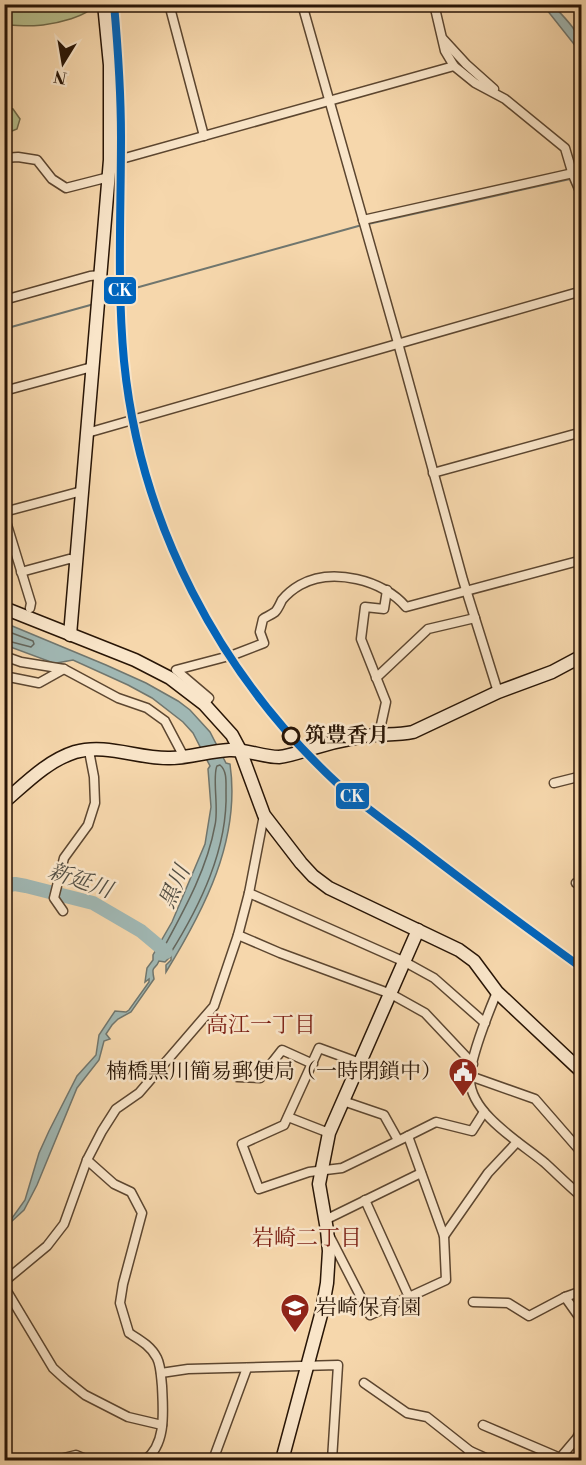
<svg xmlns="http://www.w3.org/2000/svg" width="586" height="1465" font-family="'Libre Bodoni','Noto Serif JP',serif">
  <rect width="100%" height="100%" fill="#f6d7ac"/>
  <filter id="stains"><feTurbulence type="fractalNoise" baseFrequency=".00333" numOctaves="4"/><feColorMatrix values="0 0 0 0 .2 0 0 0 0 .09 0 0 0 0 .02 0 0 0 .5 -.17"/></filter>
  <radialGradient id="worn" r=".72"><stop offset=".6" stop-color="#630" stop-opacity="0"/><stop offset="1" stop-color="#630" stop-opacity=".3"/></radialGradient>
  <g fill="#b7bf8d" stroke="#706a4a" stroke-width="1.5">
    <path d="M5 4H95V5C86 17 58 23 43 25 31 27 17 25 5 25Z"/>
    <polygon points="4,107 13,109 20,119 17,129 5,134"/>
  </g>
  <g fill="#a0b7b3" stroke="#70766e" stroke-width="1.5">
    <path d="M543 5H553C566 20 582 32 581 53Z"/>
    <path d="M5 623 106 665 146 683 178 701 190 710 210 732 226 763 230 764C241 840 204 910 166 972V965L171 960V956L165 962 159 961C155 971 151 964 154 979L131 1012 118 1019 112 1025 106 1034 110 1039 104 1041 99 1060 77 1088 37 1185 24 1210 11 1222 9 1225 10 1232 5 1239V1228L25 1200 39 1153 49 1131 77 1076 96 1055 99 1035 115 1011 126 1012 129 1010 149 982V979L145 982 147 968 153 960V955L172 922 205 844 211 807 208 769 210 766 193 733 183 722 152 698 128 685 73 660 51 664V662L5 645Z"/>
  </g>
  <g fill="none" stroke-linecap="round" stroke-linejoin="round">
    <g stroke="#64665c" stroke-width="1.5">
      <polyline points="4,630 33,641 34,644 31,647 4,640"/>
      <path d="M220 765C227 771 226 781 226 791 228 849 200 906 170 954L163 955 162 951C183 912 207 870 215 825 219 809 212 776 217 766Z"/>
    </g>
    <g stroke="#70766e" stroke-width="2">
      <polyline points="368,224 570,179 581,175"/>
      <polyline points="103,299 103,297 362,225"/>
      <polyline points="4,329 94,304"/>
    </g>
    <polyline stroke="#a0b7b3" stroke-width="14" points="4,886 15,884 26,886 93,903 141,931 166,952"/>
    <g stroke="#5c4630" stroke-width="11">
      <g id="street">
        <polyline points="169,4 204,136"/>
        <polyline points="302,4 398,343 463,580 498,692"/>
        <polyline points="434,4 445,51 454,66 475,83 505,99 565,148 573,175 582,196"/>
        <polyline points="443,39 466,64 494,89"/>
        <polyline points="4,158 18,157 37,160 52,179 66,188 109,177"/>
        <polyline points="110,160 125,158 454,66"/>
        <polyline points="363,220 582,171"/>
        <polyline points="4,300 90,276 100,275"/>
        <polyline points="4,391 92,367"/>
        <polyline points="87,433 582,291"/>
        <polyline points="433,473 582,432"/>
        <polyline points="4,512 82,491"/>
        <polyline points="4,515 31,603 30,608"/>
        <polyline points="21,572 69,559 76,560"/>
        <polyline points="4,656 21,662 64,669 118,698 147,708 165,721 184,757"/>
        <polyline points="4,676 39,683 64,669"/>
        <polyline points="376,678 428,629 475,618"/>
        <path d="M204 704 209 698 176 670 233 655 264 643 260 632 263 619C266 617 271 615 275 612 278 609 280 604 282 600 287 594 293 589 300 585 332 567 384 580 406 607L582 560"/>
        <polyline points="379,734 386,702 361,639 365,607 384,609 387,590"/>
        <polyline points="554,783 582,776"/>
        <polyline points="576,883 582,881"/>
        <polyline points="249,893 405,962 434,978 485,1023"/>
        <polyline points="63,911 54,898 64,858 88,825 95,803 94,777 89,751"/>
        <polyline points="238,935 280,953 391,994 425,1013 473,1064"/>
        <path d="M497 992C489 1011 469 1061 470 1080 471 1114 521 1143 545 1163 557 1174 569 1186 582 1197"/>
        <polyline points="470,1076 535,1099 582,1153"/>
        <polyline points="237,1077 260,1078 282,1050 313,1064"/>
        <polyline points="343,1101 384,1115 398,1140"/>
        <polyline points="288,1117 329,1133"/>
        <polyline points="408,1136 436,1122 472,1131 484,1112"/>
        <path d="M87 1160 114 1184 131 1192 142 1213 123 1284 120 1303 129 1333C140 1340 151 1346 157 1358 161 1366 161 1377 162 1386 163 1410 167 1444 145 1460"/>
        <polyline points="365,1200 409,1297"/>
        <polyline points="325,1220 421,1173"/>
        <polyline points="444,1236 488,1173 517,1142"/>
        <polyline points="330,1237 370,1315 446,1280 444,1236 408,1136 342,1168 309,1172 259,1189 242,1144 284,1125 319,1048 360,1063"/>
        <polyline points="565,1297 582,1291"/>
        <polyline points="473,1302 508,1303 529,1316 565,1297 582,1321"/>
        <polyline points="161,1373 188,1369 338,1365 332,1460"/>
        <polyline points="364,1383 407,1413 427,1417 470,1451 490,1460"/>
        <polyline points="162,1425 128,1417 85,1395 65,1379 53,1368 5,1288 6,1280 47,1246 64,1224 87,1160 102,1131 116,1109 139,1093 214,1006 238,935 249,893 264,815"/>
        <polyline points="483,1425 565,1460"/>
        <polyline points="560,1458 577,1438 582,1428"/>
        <polyline points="56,1460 76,1455 88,1460"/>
        <polyline points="213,1460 247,1368"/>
        <polyline points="466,1460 470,1451"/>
      </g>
    </g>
    <g stroke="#281506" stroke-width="15">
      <g id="secondary">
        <polyline points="4,608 135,660 170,678 204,704 232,735 240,750 264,815 301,863 313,876 329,888 459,950 474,961 497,992 582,1072"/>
        <polyline points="70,635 110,160 110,65 104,4"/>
        <path d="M4 802C26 783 47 761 75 752 107 743 138 759 170 758 190 758 209 751 229 750 246 749 262 757 279 757 289 756 300 752 310 749 326 744 342 740 359 737 377 733 395 736 413 732L498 692 552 672 582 656"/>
        <polyline points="282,1460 322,1311 327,1283 329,1251 327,1230 319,1184 329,1133 418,930"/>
      </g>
    </g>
    <use href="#street" stroke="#f9e5c9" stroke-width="8"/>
    <use href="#secondary" stroke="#f9e5c9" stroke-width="12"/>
    <g stroke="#f9e5c9" stroke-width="12">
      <path id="rail-1" d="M114 4C118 49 121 92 121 137 121 212 117 287 124 361 140 523 219 674 338 784 361 804 386 822 410 840 467 884 524 926 582 968"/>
    </g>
    <use href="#rail-1" stroke="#0065bd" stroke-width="8"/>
  </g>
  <defs>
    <g id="civic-pin" transform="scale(1.5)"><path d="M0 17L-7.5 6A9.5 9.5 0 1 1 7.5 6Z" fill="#8f2418" stroke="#f9e5c9"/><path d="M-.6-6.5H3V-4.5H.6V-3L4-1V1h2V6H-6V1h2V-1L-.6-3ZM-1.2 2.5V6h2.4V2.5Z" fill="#fff"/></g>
    <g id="school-pin" transform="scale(1.5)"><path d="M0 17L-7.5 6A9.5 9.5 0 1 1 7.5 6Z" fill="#8f2418" stroke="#f9e5c9"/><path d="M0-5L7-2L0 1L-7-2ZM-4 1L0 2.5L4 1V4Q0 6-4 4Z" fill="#fff"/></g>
  </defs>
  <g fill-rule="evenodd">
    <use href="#civic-pin" x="463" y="1072"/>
    <use href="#school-pin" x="295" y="1308"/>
  </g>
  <circle fill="#f9e5c9" stroke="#281506" stroke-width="3" cx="291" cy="736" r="8"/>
  <g text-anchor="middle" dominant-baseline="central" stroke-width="5" stroke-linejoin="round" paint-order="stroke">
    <g font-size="21" font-weight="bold" fill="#281506" stroke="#f9e5c9" text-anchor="start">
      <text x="305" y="736">筑豊香月</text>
    </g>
    <g font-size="21" fill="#281506" stroke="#f9e5c9" text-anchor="end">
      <text x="442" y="1072">楠橋黒川簡易郵便局（一時閉鎖中）</text>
      <text x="316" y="1308" text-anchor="start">岩崎保育園</text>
    </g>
    <g font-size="22" font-style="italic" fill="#524e43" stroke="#f9e5c9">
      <text transform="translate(80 881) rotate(19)">新延川</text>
      <text transform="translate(175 887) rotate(-66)">黒川</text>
    </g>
    <g font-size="22" fill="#7a1f14" stroke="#f9e5c9">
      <text x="261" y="1025">高江一丁目</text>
      <text x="307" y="1238">岩崎二丁目</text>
    </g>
  </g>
  <g stroke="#f9e5c9" stroke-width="2">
    <rect x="103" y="276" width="34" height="29" rx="6" fill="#0065bd"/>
    <rect x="335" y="782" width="35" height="28" rx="6" fill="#0065bd"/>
  </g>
  <g font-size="16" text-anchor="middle" font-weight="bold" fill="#fff">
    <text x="120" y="296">CK</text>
    <text x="352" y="802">CK</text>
  </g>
  <rect width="586" height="1465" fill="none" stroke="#f6d7ac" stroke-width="24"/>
  <rect x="6" y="6" width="574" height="1453" fill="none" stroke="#281506" stroke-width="3"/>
  <rect x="12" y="12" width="562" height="1441" fill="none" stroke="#281506" stroke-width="1.5"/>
  <g transform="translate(63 63) rotate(191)" stroke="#f9e5c9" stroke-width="4.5" paint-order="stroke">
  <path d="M0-4.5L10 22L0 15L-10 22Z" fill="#281506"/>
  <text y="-9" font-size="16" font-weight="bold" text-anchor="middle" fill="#281506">N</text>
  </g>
  <rect width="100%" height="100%" filter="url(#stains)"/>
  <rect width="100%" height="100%" fill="url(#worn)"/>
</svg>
